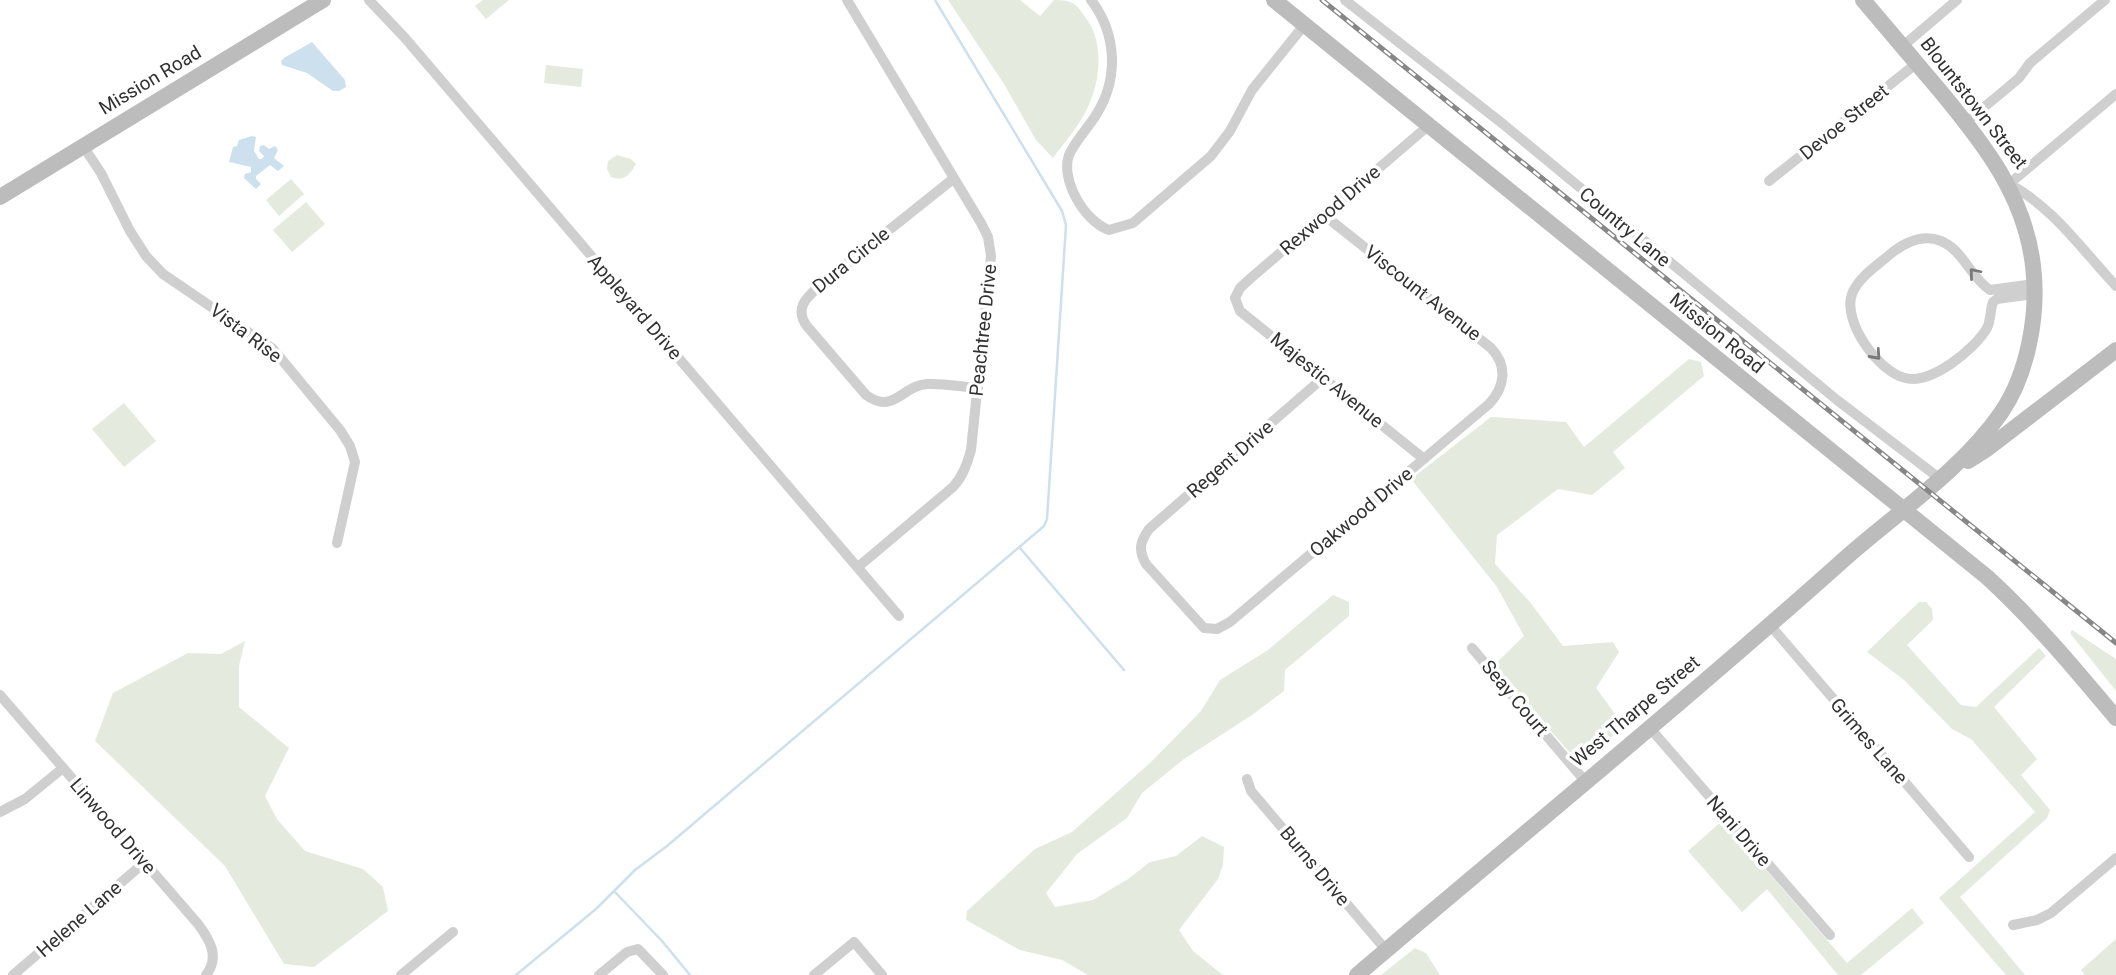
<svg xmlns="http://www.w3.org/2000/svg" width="2116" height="975" font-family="Roboto,sans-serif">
  <rect width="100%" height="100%" fill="#fff"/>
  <g fill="#e4ebde">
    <polygon points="483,0 509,0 486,19 475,6"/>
    <path d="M948 0H1020L1040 16 1054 0C1075 0 1076 4 1088 21 1104 45 1100 83 1087 109 1079 126 1064 143 1053 158L1036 140 1004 84Z"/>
    <polygon points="546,65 583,69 581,87 544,83"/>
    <path d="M617 155 631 159 636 164C629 175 625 182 611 177L607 169 608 161Z"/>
    <polygon points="291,179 304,194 279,216 266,200"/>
    <polygon points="306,202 325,224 292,252 273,230"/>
    <polygon points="1689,359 1701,362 1704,376 1613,452 1625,468 1592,495 1558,489 1497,535 1495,564 1530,602 1563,646 1613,642 1619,652 1596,688 1624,726 1581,765 1493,666 1524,636 1497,587 1411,479 1491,417 1566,422 1584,447"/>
    <polygon points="124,403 156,441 124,467 92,429"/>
    <polygon points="1333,595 1349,602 1349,616 1285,670 1284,691 1252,715 1184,759 1142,793 1127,818 1077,854 1046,893 1055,907 1093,900 1128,879 1150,862 1176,856 1202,836 1224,847 1223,865 1218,879 1179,930 1193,951 1223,975 1088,975 1062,960 1020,950 966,920 967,911 1035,849 1072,832 1151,762 1201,711 1220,680 1268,650"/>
    <polygon points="1919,602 1926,602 1932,609 1933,620 1907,645 1961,705 1976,707 2039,648 2046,656 1994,707 2037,759 2021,775 2050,810 2047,818 1960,897 2025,975 2006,975 1939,898 2035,812 1971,739 1952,729 1904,680 1867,652"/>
    <polygon points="2072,630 2116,659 2116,691 2070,633"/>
    <polygon points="245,641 239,666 239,707 289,748 265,796 277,819 305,851 363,869 383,887 388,911 314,967 284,964 225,866 95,741 113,693 188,653 221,654"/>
    <polygon points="1723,820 1847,963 1912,908 1924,923 1861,975 1838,975 1767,889 1742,912 1688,851"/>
    <polygon points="2116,939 2116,975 2085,975 2081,970"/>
    <polygon points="1415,948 1426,953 1440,975 1381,975"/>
  </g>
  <g fill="#cde0ed">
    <polygon points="312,42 345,80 346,87 339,91 333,91 307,73 282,65 281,61 284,58"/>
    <polygon points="252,136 256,137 254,151 259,159 262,159 264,156 259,151 260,146 264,145 269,149 275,146 278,150 274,158 284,166 278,171 270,165 256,176 256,179 261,184 256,189 244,178 245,174 251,172 251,167 229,162 233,147 237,146 239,140"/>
  </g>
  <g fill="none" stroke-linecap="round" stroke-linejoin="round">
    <g stroke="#cde0ed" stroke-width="2.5">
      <polyline points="1020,548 1124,670"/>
      <polyline points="614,891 662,941 690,975"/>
      <polyline points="516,975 596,909 635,870 667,846 1044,526 1047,519 1066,225 1062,211 935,0"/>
    </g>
    <g stroke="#cfcfcf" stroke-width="10">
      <polyline points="369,0 405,38 899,616"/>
      <path d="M847 0 981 223 988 237 991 256 971 450C967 464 963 476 953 487L858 567"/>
      <path d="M1091 0C1117 34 1119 79 1096 115 1088 128 1075 141 1069 155 1060 180 1085 222 1109 230L1133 223 1211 156 1230 131 1252 90 1305 24"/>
      <polyline points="1345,0 1503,124 1837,400 1939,478"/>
      <polyline points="1903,46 1957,0"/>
      <path d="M2116 94 2009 184C2052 206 2083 251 2116 286"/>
      <polyline points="1966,122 2000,94 2019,78 2030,63 2105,0"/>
      <polyline points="83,146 101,173 130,231 146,256 163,274 273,349 340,430 350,446 355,462 337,543"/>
      <path d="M953 179 819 286C806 298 795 308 806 325L866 395C894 415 901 386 927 384 944 383 961 387 978 388"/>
      <polyline points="1769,181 1917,63"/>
      <path d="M2034 294 1997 299 1993 302C1990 310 1991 320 1987 328 1975 349 1931 385 1905 378 1879 372 1842 322 1852 294 1858 278 1875 267 1888 256 1903 243 1921 233 1941 241 1963 250 1971 278 1990 290L2034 284"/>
      <path d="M1324 377 1149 529C1140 542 1138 550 1146 564L1204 628 1217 629 1230 622 1489 404C1505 387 1508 366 1491 348L1324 215"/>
      <polyline points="1424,459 1240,311 1235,298 1240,288 1252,277 1428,126"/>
      <polyline points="1770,625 1969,857"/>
      <polyline points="1472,648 1585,781"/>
      <path d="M0 695 198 924C210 940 220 957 206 975"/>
      <polyline points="1649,727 1830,935"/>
      <polyline points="1247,779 1251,791 1386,950"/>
      <polyline points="0,812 25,799 63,768"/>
      <polyline points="2013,925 2037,920 2051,913 2116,858"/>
      <polyline points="13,975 145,862"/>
      <polyline points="401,975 453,932"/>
      <polyline points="599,975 627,952 638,949 663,975"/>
      <polyline points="814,975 854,942 882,975"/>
    </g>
    <g stroke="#bcbcbc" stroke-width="16">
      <path d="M1274 0 1987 577C2035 621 2075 669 2116 718"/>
      <polyline points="0,197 323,0"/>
      <polyline points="1968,461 1987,449 2116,350"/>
      <path d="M1357 975C1518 838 1682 704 1840 563 1892 516 1961 471 2001 413 2028 374 2039 313 2033 266 2025 196 1984 144 1941 92 1915 61 1889 31 1863 0"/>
    </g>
    <g stroke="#878787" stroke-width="5">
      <polyline id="rail" points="1322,0 2116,643"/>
    </g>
    <use href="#rail" stroke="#fff" stroke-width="2.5" stroke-dasharray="8" stroke-linecap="butt"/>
  </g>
  <defs><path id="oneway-chevron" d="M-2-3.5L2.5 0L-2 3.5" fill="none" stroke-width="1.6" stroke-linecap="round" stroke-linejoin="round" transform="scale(1.75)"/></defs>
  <g stroke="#797979">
    <use href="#oneway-chevron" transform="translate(1974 273) rotate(-130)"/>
    <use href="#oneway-chevron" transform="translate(1876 355) rotate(48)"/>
  </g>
  <g text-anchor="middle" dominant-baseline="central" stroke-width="7" stroke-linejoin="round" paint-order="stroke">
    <g font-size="19" fill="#323232" stroke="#fff">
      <text transform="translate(150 80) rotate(-31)">Mission Road</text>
      <text transform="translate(1974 103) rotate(52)">Blountstown Street</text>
      <text transform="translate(1844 122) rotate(-39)">Devoe Street</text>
      <text transform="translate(1330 210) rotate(-41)">Rexwood Drive</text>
      <text transform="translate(1625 227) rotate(40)">Country Lane</text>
      <text transform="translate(851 260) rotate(-39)">Dura Circle</text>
      <text transform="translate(1423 293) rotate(38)">Viscount Avenue</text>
      <text transform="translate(635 307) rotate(49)">Appleyard Drive</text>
      <text transform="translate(983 330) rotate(-84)">Peachtree Drive</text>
      <text transform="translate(246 333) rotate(37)">Vista Rise</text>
      <text transform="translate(1717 333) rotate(39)">Mission Road</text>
      <text transform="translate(1327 380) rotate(39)">Majestic Avenue</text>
      <text transform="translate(1230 459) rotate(-41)">Regent Drive</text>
      <text transform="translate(1361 512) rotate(-40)">Oakwood Drive</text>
      <text transform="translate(1515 698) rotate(50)">Seay Court</text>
      <text transform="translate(1635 711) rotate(-40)">West Tharpe Street</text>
      <text transform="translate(1869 741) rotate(49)">Grimes Lane</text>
      <text transform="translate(113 826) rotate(49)">Linwood Drive</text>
      <text transform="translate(1739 831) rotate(49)">Nani Drive</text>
      <text transform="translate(1315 866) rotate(50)">Burns Drive</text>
      <text transform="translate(79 919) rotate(-41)">Helene Lane</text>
    </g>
  </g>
</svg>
